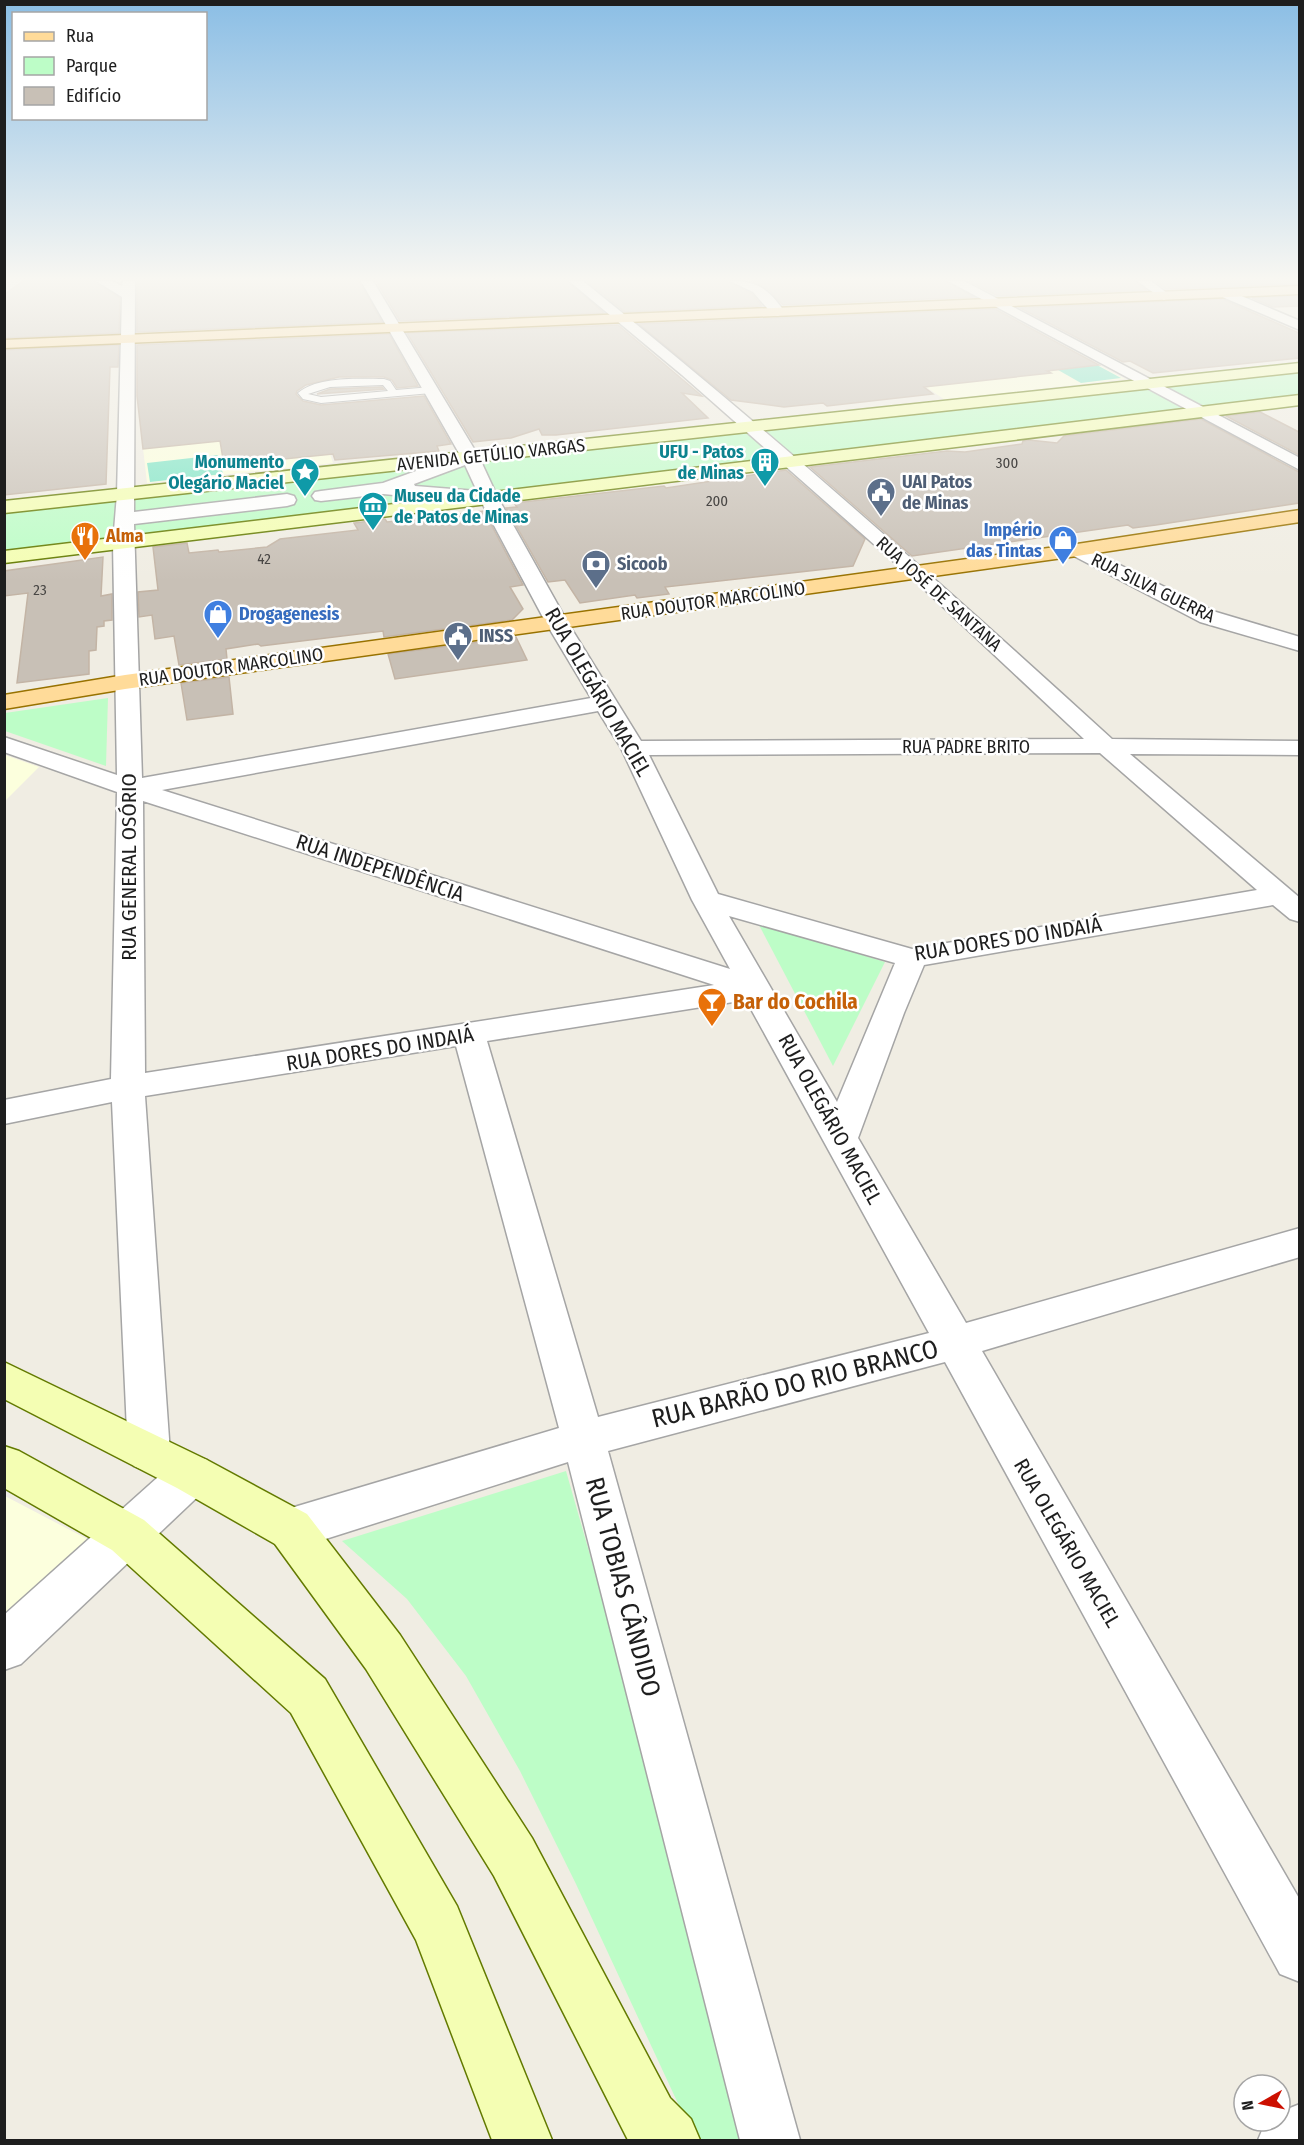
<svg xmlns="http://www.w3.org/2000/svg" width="1304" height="2145" font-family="'Fira Sans Condensed',sans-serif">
  <rect width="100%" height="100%" fill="#f0ede3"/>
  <g fill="#fcffdd">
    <polygon points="1044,336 1125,379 945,400 879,354"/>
    <polygon points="320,425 333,463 147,483 143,448"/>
    <polygon points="5,755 39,767 5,801 4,755"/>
    <polygon points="5,1496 110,1551 5,1637"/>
  </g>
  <g fill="#bdfdc7">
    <polygon points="1299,367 1299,400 5,557 4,507"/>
    <polygon points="108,698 106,766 5,731 5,713"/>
    <polygon points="758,923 885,962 833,1066"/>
    <polygon points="566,1471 757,2140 695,2140 576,1884 520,1771 466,1676 407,1599 342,1541"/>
  </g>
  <g fill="#7be5c5">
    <polygon points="1084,358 1121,378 1081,383 1044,362"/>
    <polygon points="218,455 223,474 150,482 147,463"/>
  </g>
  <polygon fill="#eaeaea" points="398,375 410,398 303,408 296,389 278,386"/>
  <g fill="#c8c0b6" stroke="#c3b4a5" stroke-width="1.5">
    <polygon points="23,281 94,281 120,298 119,333 4,338 4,295"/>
    <polygon points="137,281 359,281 382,322 137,332"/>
    <polygon points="376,281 567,281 604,313 400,321"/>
    <polygon points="587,281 728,281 752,294 762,306 625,312"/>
    <polygon points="751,281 946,281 974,297 783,305 769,290"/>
    <polygon points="969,281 1135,281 1146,290 998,296"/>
    <polygon points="1155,281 1299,281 1299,284 1166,289"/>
    <polygon points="1299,296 1299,306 1273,307 1252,298"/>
    <polygon points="1222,299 1299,333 1299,358 1153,373 1130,361 1123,362 1020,308"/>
    <polygon points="995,309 1099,365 1047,371 1051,373 924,387 933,394 827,406 823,403 784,407 731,400 639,324"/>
    <polygon points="618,325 702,396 682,393 708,418 556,435 542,435 539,429 511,438 473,442 407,333"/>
    <polygon points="389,334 418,386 397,388 392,380 384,377 339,377 306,385 297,391 296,394 303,401 321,405 424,396 451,444 437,446 439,451 335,460 333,454 224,465 220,441 143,449 137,396 137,345"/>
    <polygon points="119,345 118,367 110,367 106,484 4,495 4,350"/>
    <polygon points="382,387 384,389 317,394 330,389"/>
    <polygon points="1260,412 1299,432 1299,455 1226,416"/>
    <polygon points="1201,419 1299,472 1299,503 1156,525 1133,528 1128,525 912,556 810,467 947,451 965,452 1022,444 1023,441 1029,440 1057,443 1064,436"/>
    <polygon points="786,470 865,539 853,566 665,587 669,594 637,598 635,595 580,603 565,580 548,582 506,508 517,507 514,503 664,486 666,488"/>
    <polygon points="484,511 523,585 510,587 523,609 512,620 384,637 383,631 261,646 258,644 226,649 227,659 179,665 174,636 155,639 152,615 139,617 138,592 158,590 153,547 187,543 189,553 218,550 219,552 267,547 280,539 358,530 354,523 385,519 387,522"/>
    <polygon points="103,557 101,596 112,594 112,620 104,621 104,626 97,627 96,650 89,651 89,674 17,683 28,593 4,596 4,571"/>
    <polygon points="516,637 527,660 395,679 388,654"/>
    <polygon points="229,677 233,714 187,720 181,683"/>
  </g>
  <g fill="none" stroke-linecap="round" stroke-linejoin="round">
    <g stroke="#a5a5a5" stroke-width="2">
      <path id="lane" d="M384 379 390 381 396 390 431 387 436 390 431 393 321 403 303 399 298 393C318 376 359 379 384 379ZM383 385 388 391 321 397 308 394 330 387Z"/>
    </g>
    <g stroke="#a5a5a5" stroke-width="3">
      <g id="street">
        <path d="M96 281H112L122 286 123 281H135L134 512 287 494 294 496 296 500 294 504 287 506 134 524 142 778 591 698 546 623 482 503 383 494 321 501 315 500 312 496 315 492 321 491 383 483 460 455 361 281H373L479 457 498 498 568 623 641 741 1084 739 911 577 682 375 569 281H583C765 427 940 582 1112 739L1300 741V755L1130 754 1300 898V922L1290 919 1273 905 924 965 904 1013 858 1138 966 1323 1300 1228V1257L982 1351 1300 1900V1982L1280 1974 945 1362 608 1451 800 2140H740L568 1462 291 1550 275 1544 269 1529 275 1514 291 1508 559 1428 456 1046 145 1096 170 1453 164 1466 149 1472 134 1466 128 1453 112 1102 4 1124V1100L111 1079 117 792 4 752V737L117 775 113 543 117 494 122 297ZM465 465 477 491 415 486 414 484ZM598 711 621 748 692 900 730 969 162 790ZM1100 753 1257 890 912 949 718 894 649 755ZM143 801 714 985 145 1073ZM729 916 895 963 837 1102ZM746 1000 929 1333 598 1417 487 1041Z"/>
        <path d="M730 281C759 281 768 289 785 312L778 316 773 315 753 292Z"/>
        <polygon points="948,281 964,281 1300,458 1300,470"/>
        <polygon points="1137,281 1151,281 1171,296 1164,300"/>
        <polygon points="1225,289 1300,321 1300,330 1220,296 1218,293 1220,290"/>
        <polygon points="1077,544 1216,612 1300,637 1300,651 1200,622 1070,554 1067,550 1070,546"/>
        <polygon points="192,1455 207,1460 214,1474 207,1488 21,1664 4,1670 4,1615 177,1460"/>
        <polygon points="1300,2104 1300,2140 1258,2140 1266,2121 1280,2121 1280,2112"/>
      </g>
    </g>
    <g stroke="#637a00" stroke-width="3">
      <g id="secondary">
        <polygon points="1300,363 1300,372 4,513 4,501"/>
        <polygon points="1300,395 1300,405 4,563 4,551"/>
        <polygon points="4,1362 207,1460 307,1514 400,1635 532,1838 670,2098 691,2119 700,2140 628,2140 494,1876 366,1669 275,1544 177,1488 4,1399"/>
        <polygon points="4,1446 19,1451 144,1520 325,1679 457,1906 552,2140 492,2140 416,1940 291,1713 112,1550 4,1488"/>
      </g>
    </g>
    <g stroke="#987200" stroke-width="3">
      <g id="primary">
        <polygon points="1300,286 1300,294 4,348 4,340"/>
        <polygon points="1300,510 1300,522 1077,556 125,689 4,709 4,695 125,675 1077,544"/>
      </g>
    </g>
    <use href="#lane" fill="#fff" fill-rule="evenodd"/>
    <use href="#street" fill="#fff" fill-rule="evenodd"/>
    <use href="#secondary" fill="#f4feb3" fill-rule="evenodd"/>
    <use href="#primary" fill="#ffdb99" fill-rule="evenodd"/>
  </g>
  <linearGradient id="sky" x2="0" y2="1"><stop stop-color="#8bbee5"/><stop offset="0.48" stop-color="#f8f7f2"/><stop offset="1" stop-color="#f8f7f2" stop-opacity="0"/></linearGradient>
  <rect width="1304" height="581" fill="url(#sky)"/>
  <defs>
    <g id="building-pin" transform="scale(1.5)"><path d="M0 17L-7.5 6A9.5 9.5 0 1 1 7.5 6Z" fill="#0f9aa8" stroke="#fff"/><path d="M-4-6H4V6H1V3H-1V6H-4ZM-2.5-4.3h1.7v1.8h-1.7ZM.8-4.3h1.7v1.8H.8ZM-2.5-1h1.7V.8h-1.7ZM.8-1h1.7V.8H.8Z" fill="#fff"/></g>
    <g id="sight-pin" transform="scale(1.5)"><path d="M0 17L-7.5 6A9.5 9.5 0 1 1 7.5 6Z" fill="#0f9aa8" stroke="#fff"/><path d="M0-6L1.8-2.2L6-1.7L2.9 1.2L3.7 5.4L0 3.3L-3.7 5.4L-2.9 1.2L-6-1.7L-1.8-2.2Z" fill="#fff"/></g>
    <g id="civic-pin" transform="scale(1.5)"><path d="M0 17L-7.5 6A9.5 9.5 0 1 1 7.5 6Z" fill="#5c6f8a" stroke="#fff"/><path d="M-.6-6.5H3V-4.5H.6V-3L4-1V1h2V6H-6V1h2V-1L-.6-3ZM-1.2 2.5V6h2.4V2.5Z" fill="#fff"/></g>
    <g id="museum-pin" transform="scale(1.5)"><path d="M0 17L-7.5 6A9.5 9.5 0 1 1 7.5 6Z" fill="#0f9aa8" stroke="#fff"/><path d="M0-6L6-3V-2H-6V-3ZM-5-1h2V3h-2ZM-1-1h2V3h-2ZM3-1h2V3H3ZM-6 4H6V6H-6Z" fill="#fff"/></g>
    <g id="restaurant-pin" transform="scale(1.5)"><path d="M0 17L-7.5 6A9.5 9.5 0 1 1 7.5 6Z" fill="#e8710a" stroke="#fff"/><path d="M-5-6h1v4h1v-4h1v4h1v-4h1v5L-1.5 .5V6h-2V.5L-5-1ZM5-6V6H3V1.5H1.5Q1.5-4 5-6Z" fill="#fff"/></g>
    <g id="shop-pin" transform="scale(1.5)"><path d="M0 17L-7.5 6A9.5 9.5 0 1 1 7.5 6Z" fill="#3f7fe0" stroke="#fff"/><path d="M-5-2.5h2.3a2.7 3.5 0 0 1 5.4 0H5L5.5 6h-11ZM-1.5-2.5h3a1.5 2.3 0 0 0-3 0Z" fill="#fff"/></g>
    <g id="bank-pin" transform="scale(1.5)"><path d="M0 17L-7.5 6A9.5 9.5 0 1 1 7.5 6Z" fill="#5c6f8a" stroke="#fff"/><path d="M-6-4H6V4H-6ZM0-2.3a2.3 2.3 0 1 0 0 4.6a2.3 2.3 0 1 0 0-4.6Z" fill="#fff"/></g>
    <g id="bar-pin" transform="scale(1.5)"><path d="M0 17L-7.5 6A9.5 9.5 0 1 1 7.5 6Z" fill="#e8710a" stroke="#fff"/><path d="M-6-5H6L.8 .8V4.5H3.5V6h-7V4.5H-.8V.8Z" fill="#fff"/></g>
  </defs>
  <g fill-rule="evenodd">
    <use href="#building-pin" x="765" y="462"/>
    <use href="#sight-pin" x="305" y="472"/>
    <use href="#civic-pin" x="881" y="492"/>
    <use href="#museum-pin" x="373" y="506"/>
    <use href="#restaurant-pin" x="85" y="536"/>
    <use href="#shop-pin" x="1063" y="540"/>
    <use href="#bank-pin" x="596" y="564"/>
    <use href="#shop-pin" x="218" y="614"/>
    <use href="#civic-pin" x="458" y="636"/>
    <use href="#bar-pin" x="712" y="1002"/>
  </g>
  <g text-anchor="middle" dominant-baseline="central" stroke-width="5" stroke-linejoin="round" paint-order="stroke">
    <g font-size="15" fill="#484644">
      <text x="1007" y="463">300</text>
      <text x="717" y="501">200</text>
      <text x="264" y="559">42</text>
      <text x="40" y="590">23</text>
    </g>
    <g font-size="18" font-weight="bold" fill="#0d838f" stroke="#fff" text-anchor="end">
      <text x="744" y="452">UFU - Patos<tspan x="744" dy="21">de Minas</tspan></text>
      <text x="284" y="462">Monumento<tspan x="284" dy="21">Olegário Maciel</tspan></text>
      <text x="394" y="496" text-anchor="start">Museu da Cidade<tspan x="394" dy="21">de Patos de Minas</tspan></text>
    </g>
    <g font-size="18" fill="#1e1e1e" stroke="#fff">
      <text transform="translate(491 455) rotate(-6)">AVENIDA GETÚLIO VARGAS</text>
      <text transform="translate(1153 588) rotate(26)">RUA SILVA GUERRA</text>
      <text transform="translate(939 594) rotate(42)">RUA JOSÉ DE SANTANA</text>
      <text transform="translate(713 601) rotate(-8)">RUA DOUTOR MARCOLINO</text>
      <text transform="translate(231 667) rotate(-8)">RUA DOUTOR MARCOLINO</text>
      <text x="966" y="747">RUA PADRE BRITO</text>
    </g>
    <g font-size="18" font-weight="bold" fill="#4e5e75" stroke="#fff" text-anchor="start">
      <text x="902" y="482">UAI Patos<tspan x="902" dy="21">de Minas</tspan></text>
      <text x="617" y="564">Sicoob</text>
      <text x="479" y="636">INSS</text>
    </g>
    <g font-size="18" font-weight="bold" fill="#366cbe" stroke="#fff" text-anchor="end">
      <text x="1042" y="530">Império<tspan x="1042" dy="21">das Tintas</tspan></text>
      <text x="239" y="614" text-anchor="start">Drogagenesis</text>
    </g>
    <g font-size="18" font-weight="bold" fill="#c56008" stroke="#fff" text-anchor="start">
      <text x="106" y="536">Alma</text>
    </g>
    <g font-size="21" fill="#1e1e1e" stroke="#fff">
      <text transform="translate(598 692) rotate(60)">RUA OLEGÁRIO MACIEL</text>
      <text transform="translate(129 867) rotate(-90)">RUA GENERAL OSÓRIO</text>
      <text transform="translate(380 868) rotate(18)">RUA INDEPENDÊNCIA</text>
      <text transform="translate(1008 939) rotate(-9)">RUA DORES DO INDAIÁ</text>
      <text transform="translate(380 1049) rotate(-9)">RUA DORES DO INDAIÁ</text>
      <text transform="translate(830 1119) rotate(61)">RUA OLEGÁRIO MACIEL</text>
      <text transform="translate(1067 1543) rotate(60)">RUA OLEGÁRIO MACIEL</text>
    </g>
    <g font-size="21" font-weight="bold" fill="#c56008" stroke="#fff" text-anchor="start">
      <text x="733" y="1002">Bar do Cochila</text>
    </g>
    <g font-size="26" fill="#1e1e1e" stroke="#fff">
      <text transform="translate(795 1384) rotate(-14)">RUA BARÃO DO RIO BRANCO</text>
      <text transform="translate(623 1587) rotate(75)">RUA TOBIAS CÂNDIDO</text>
    </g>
  </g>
  <rect width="1304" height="2145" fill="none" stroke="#1e1e1e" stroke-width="12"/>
  <rect x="12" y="12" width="195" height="108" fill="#ffffff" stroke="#a5a5a5" stroke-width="1.5"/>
  <rect x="24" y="32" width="30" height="9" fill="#ffdb99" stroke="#a5a5a5" stroke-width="1.5"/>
  <text x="66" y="42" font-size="18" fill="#1e1e1e">Rua</text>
  <rect x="24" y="57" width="30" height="18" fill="#bdfdc7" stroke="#a5a5a5" stroke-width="1.5"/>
  <text x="66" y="72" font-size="18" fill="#1e1e1e">Parque</text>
  <rect x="24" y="87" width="30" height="18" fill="#c8c0b6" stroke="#a5a5a5" stroke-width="1.5"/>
  <text x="66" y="102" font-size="18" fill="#1e1e1e">Edifício</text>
  <g transform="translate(1262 2103) rotate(261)"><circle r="28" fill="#ffffff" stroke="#a5a5a5" stroke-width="1.5"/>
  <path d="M0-4.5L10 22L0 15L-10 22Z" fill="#cc1000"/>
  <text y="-9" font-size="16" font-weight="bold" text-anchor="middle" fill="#1e1e1e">N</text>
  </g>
</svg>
